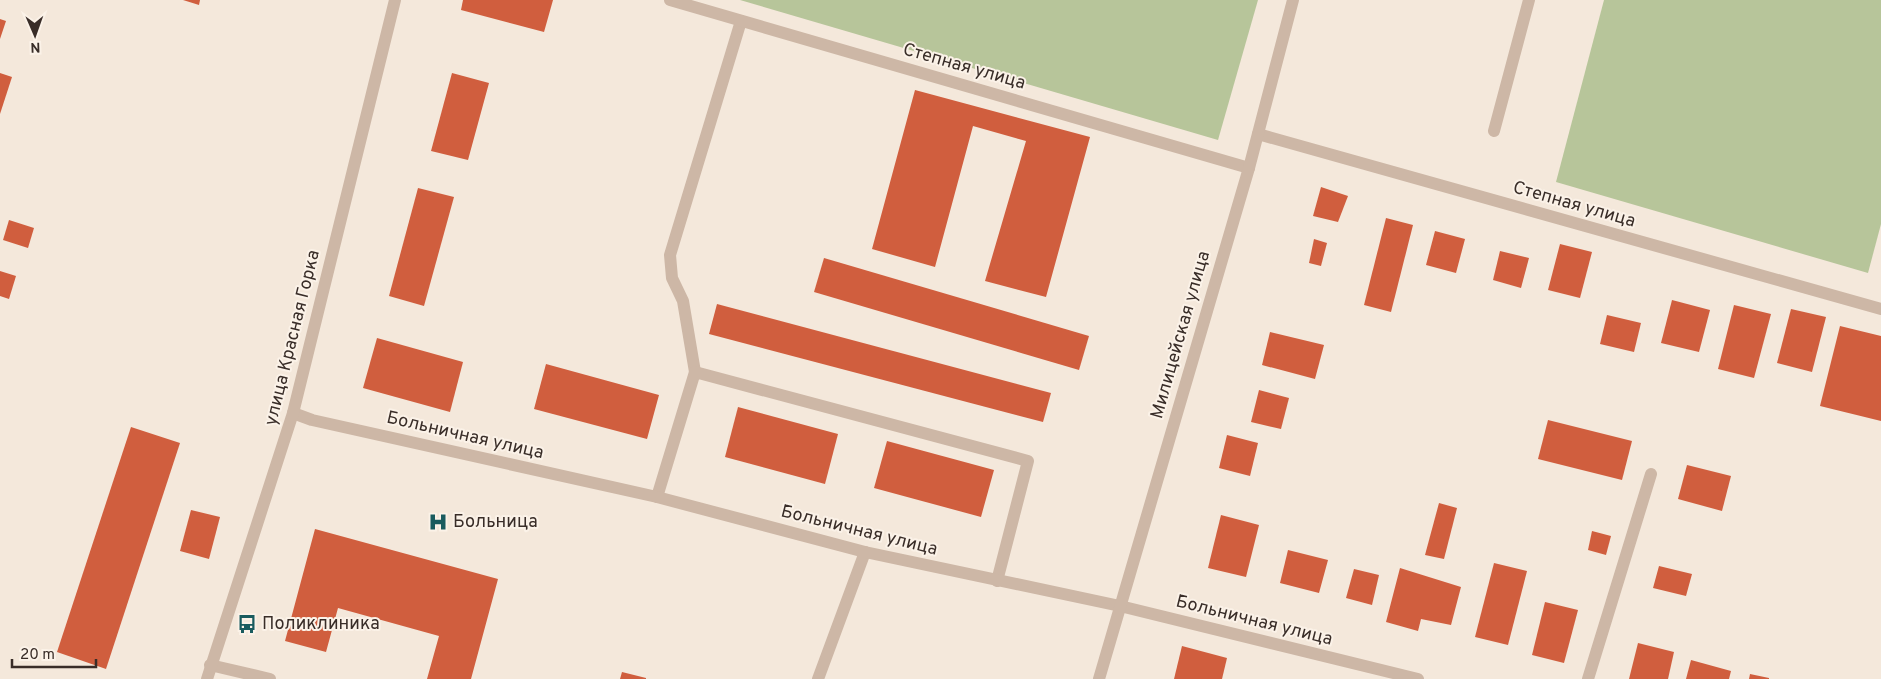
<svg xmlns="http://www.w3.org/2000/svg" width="1881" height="679" font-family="Overpass,sans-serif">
  <rect width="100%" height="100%" fill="#f4e8db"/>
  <g fill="#b7c59a">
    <polygon points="740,0 1258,0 1218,140"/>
    <polygon points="1604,0 1881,0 1881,224 1868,273 1556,182"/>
  </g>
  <g fill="#d05e3e">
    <polygon points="183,0 200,0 199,5"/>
    <polygon points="463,0 553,0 544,32 461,10"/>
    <polygon points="0,19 6,21 0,39"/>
    <polygon points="0,73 12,77 0,114"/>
    <polygon points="452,73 489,83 468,160 431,151"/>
    <polygon points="915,90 1090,137 1046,297 985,281 1026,141 973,126 935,267 872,249"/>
    <polygon points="1321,187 1348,196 1338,222 1313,216"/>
    <polygon points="418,188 454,197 424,306 389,296"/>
    <polygon points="1386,218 1413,225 1391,312 1364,305"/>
    <polygon points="9,220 34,228 28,248 3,240"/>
    <polygon points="1435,231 1465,239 1456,273 1426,265"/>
    <polygon points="1314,239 1327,243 1321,266 1309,263"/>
    <polygon points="1560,244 1592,252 1580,298 1548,290"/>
    <polygon points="1500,251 1529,258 1521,288 1493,280"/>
    <polygon points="824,258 1089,336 1079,370 814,292"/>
    <polygon points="0,271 16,276 9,299 0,296"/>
    <polygon points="1672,300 1710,310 1699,352 1661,343"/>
    <polygon points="717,304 1051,393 1043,422 709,334"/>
    <polygon points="1734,305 1771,314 1754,378 1718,369"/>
    <polygon points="1791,309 1826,317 1812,372 1777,363"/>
    <polygon points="1607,315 1641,323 1634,352 1600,344"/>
    <polygon points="1840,326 1881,336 1881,421 1820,406"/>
    <polygon points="1270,332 1324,345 1315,379 1262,365"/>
    <polygon points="377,338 463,362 450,412 363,388"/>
    <polygon points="546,364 659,395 647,439 534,409"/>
    <polygon points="1259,390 1289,398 1281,429 1251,422"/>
    <polygon points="738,407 838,434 825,484 725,457"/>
    <polygon points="1548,420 1632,441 1622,480 1538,459"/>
    <polygon points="131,427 180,443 106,669 57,652"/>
    <polygon points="1227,435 1258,443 1250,476 1219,468"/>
    <polygon points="887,441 994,470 981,517 874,488"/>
    <polygon points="1687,465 1731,476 1722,511 1678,499"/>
    <polygon points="1439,503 1457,508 1444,559 1425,555"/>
    <polygon points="191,510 220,517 209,559 180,551"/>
    <polygon points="1221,515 1259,525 1246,577 1208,568"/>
    <polygon points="315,529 498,579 471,679 427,679 439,636 338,608 326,652 285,641"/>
    <polygon points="1592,531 1611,536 1606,555 1588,550"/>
    <polygon points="1288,550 1328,560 1319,593 1280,583"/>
    <polygon points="1494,563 1527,571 1508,645 1475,637"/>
    <polygon points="1659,566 1692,574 1686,596 1653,588"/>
    <polygon points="1400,568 1461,587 1451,625 1421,619 1418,631 1386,622"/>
    <polygon points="1354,569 1379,575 1372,605 1346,598"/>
    <polygon points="1545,602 1578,610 1564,663 1532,655"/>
    <polygon points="1638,643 1674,652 1668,679 1629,679"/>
    <polygon points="1182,646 1227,658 1222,679 1174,679"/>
    <polygon points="1691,660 1731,671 1729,679 1686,679"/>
    <polygon points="622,672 646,678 646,679 620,679"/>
    <polygon points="1750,674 1769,678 1769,679 1749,679"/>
  </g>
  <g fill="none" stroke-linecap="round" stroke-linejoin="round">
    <g stroke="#cdb7a6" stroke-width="12">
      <polyline points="1494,131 1529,0"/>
      <polyline points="695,372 683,301 672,278 670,255 741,21"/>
      <polyline points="657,497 695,372 1028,461 997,581"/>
      <polyline points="210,665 270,679"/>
      <polyline points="818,679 865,552"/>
    </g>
    <g stroke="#cdb7a6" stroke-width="12">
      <polyline points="670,0 1249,168"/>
      <polyline points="1258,134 1881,309"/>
      <polyline points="293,413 312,420 657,497 865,552 1120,606 1418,679"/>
      <polyline points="207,679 293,413 395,0"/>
      <polyline points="1099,679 1249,168 1293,0"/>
      <polyline points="1588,679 1651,474"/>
    </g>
  </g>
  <defs>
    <g id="hospital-bare" transform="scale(1.5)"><path d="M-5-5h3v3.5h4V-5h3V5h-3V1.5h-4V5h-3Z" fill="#195b5e" stroke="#fbf2e8" stroke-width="2.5" paint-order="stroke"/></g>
    <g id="bus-bare" transform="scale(1.5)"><path d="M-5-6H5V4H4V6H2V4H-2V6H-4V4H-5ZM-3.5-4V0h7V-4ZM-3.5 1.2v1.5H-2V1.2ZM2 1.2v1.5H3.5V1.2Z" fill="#195b5e" stroke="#fbf2e8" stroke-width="2.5" paint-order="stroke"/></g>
  </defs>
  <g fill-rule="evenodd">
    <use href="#hospital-bare" x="438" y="522"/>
    <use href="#bus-bare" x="247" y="624"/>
  </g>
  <g text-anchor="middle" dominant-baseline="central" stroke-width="4" stroke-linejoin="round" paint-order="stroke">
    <g font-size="18" fill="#392d28" stroke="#fbf2e8">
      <text transform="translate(964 67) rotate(16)">Степная улица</text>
      <text transform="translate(1574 205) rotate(16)">Степная улица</text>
      <text transform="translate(1181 335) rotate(-74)">Милицейская улица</text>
      <text transform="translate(293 338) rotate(-76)">улица Красная Горка</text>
      <text transform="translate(465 436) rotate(13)">Больничная улица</text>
      <text transform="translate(859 531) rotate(14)">Больничная улица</text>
      <text transform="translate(1254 621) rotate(14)">Больничная улица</text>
    </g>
    <g font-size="18" fill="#392d28" stroke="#fbf2e8" text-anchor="start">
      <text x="453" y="522">Больница</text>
      <text x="262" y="624">Поликлиника</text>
    </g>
  </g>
  <g transform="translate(35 35) rotate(178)" stroke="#fbf2e8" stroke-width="4" paint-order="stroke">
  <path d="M0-4L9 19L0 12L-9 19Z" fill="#392d28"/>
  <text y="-8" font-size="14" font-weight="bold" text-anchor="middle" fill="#392d28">N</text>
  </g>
  <path d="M12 659v8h84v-8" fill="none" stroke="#392d28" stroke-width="2.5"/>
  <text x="20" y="659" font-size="15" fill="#392d28" stroke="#fbf2e8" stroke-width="4" paint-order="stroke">20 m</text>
</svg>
